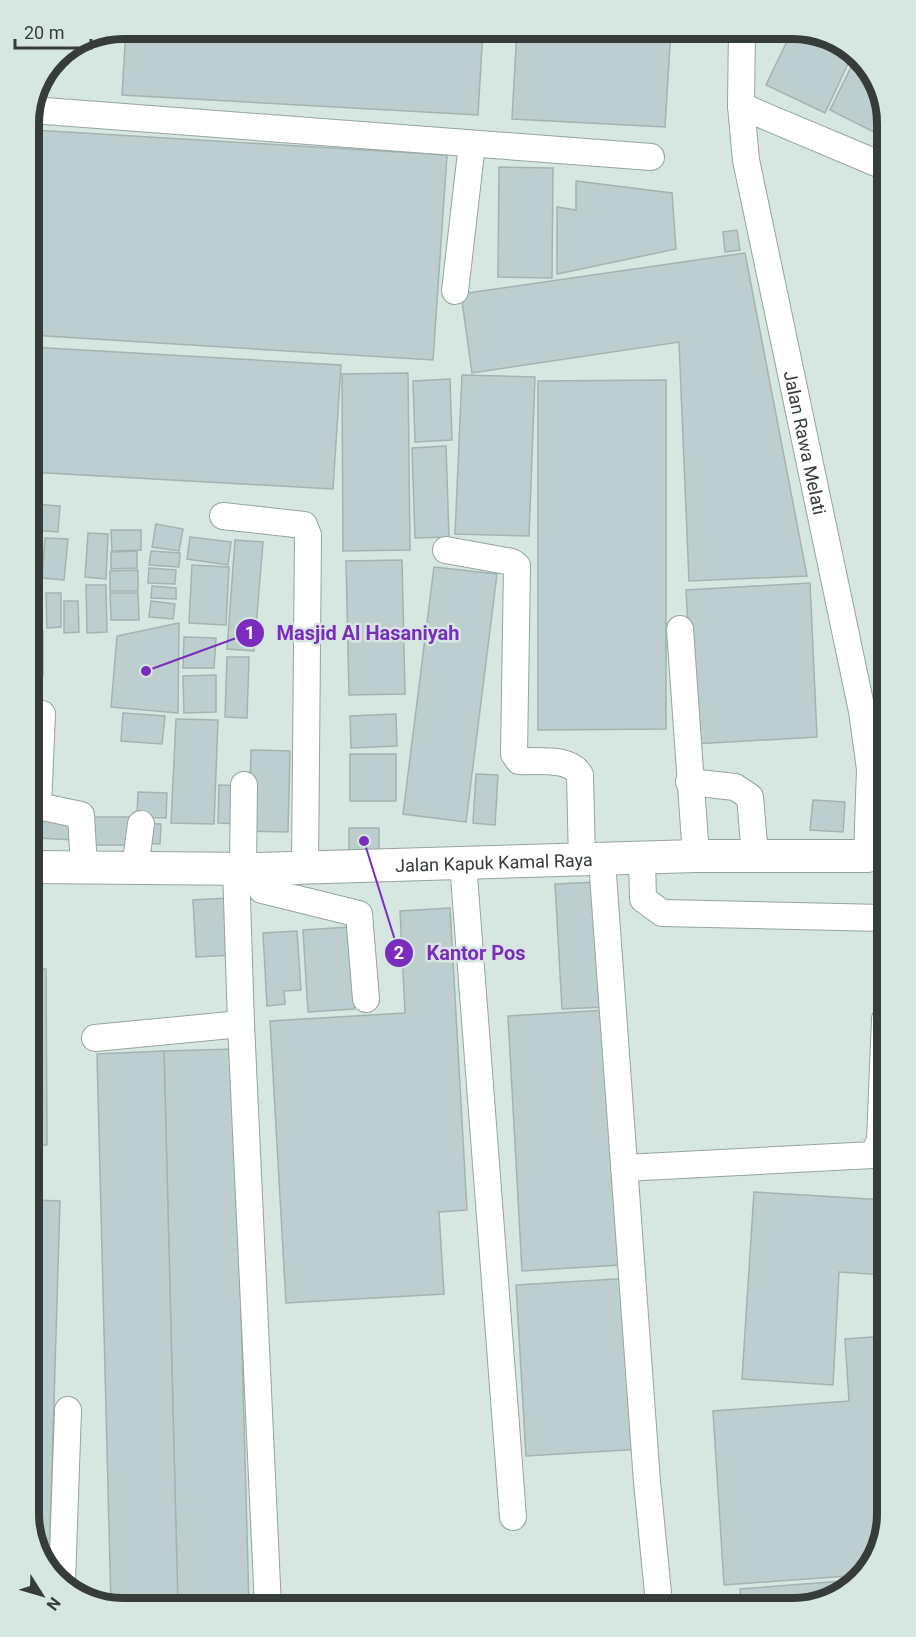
<svg xmlns="http://www.w3.org/2000/svg" width="916" height="1637" font-family="Roboto,sans-serif">
  <rect width="100%" height="100%" fill="#d6e6e0"/>
  <g fill="#bdcece" stroke="#a2b3b2" stroke-width="1.5">
    <polygon points="126,29 483,29 478,115 122,95"/>
    <polygon points="517,29 671,29 665,127 512,119"/>
    <polygon points="793,29 846,45 853,53 825,113 766,85"/>
    <polygon points="62,54 60,65 53,64 56,56"/>
    <polygon points="856,57 880,86 880,135 830,110"/>
    <polygon points="34,130 447,155 433,360 30,335 29,203"/>
    <polygon points="499,167 553,168 552,278 498,277"/>
    <polygon points="576,181 672,193 676,249 557,274 557,207 576,210"/>
    <polygon points="737,230 740,250 725,252 723,232"/>
    <polygon points="745,253 807,576 689,581 679,342 472,373 461,294"/>
    <polygon points="30,347 341,365 333,489 30,472"/>
    <polygon points="408,373 410,550 343,551 342,374"/>
    <polygon points="462,375 535,377 529,536 455,534"/>
    <polygon points="450,379 452,440 415,442 413,381"/>
    <polygon points="666,380 666,729 538,730 538,381"/>
    <polygon points="446,446 449,537 415,538 412,448"/>
    <polygon points="31,504 60,506 58,532 31,530"/>
    <polygon points="156,524 183,529 179,551 152,547"/>
    <polygon points="111,530 141,530 141,550 112,551"/>
    <polygon points="88,533 108,534 106,579 85,577"/>
    <polygon points="31,536 42,537 39,572 31,572"/>
    <polygon points="190,537 231,542 228,565 187,559"/>
    <polygon points="45,538 68,539 64,580 42,578"/>
    <polygon points="235,540 263,542 254,651 227,649"/>
    <polygon points="137,551 137,568 111,569 111,552"/>
    <polygon points="151,551 180,553 179,567 149,565"/>
    <polygon points="402,560 405,694 349,695 346,561"/>
    <polygon points="192,565 229,567 226,625 189,623"/>
    <polygon points="434,567 497,574 466,822 403,814"/>
    <polygon points="149,568 176,570 175,584 148,583"/>
    <polygon points="138,570 138,591 110,591 110,571"/>
    <polygon points="31,575 37,576 37,591 31,591"/>
    <polygon points="810,583 817,737 694,744 686,590"/>
    <polygon points="86,585 106,585 107,632 87,633"/>
    <polygon points="152,586 176,588 176,599 151,598"/>
    <polygon points="46,593 61,593 61,627 47,628"/>
    <polygon points="110,593 138,593 139,620 111,620"/>
    <polygon points="31,595 41,595 40,628 31,628"/>
    <polygon points="64,601 78,601 79,632 64,633"/>
    <polygon points="151,601 175,604 173,619 149,617"/>
    <polygon points="179,623 178,713 111,707 117,636"/>
    <polygon points="43,631 43,675 31,675 31,632"/>
    <polygon points="184,637 216,638 214,668 183,668"/>
    <polygon points="227,657 249,657 247,718 225,717"/>
    <polygon points="216,675 216,712 184,713 183,676"/>
    <polygon points="123,713 165,716 162,744 121,741"/>
    <polygon points="396,714 397,746 351,748 350,716"/>
    <polygon points="176,719 218,720 214,824 171,823"/>
    <polygon points="251,750 290,751 288,832 249,831"/>
    <rect x="350" y="754" width="46" height="47"/>
    <polygon points="476,774 498,775 495,825 473,823"/>
    <polygon points="219,785 243,786 242,824 218,823"/>
    <polygon points="138,792 167,793 166,818 137,817"/>
    <polygon points="813,800 845,802 843,832 810,830"/>
    <polygon points="40,815 76,817 75,840 38,838"/>
    <polygon points="90,817 130,817 129,845 90,845"/>
    <polygon points="141,823 161,824 160,844 140,843"/>
    <rect x="349" y="828" width="30" height="26"/>
    <polygon points="598,882 605,1007 562,1009 555,884"/>
    <polygon points="229,898 233,955 196,957 193,900"/>
    <polygon points="450,908 467,1210 439,1212 444,1294 286,1303 270,1021 405,1013 400,911"/>
    <polygon points="350,927 354,1009 308,1012 303,930"/>
    <polygon points="297,931 301,990 284,991 285,1004 267,1006 263,933"/>
    <polygon points="33,969 46,969 47,1145 34,1145"/>
    <polygon points="606,1010 620,1265 522,1271 508,1016"/>
    <polygon points="234,1049 249,1607 178,1608 164,1051"/>
    <polygon points="164,1051 178,1608 117,1608 111,1606 97,1054"/>
    <polygon points="754,1192 886,1200 886,1275 839,1272 833,1385 742,1379"/>
    <polygon points="34,1200 60,1201 49,1567 36,1551"/>
    <polygon points="633,1278 642,1449 526,1456 516,1285"/>
    <polygon points="886,1336 887,1520 871,1567 862,1575 724,1585 713,1411 849,1401 845,1339"/>
    <polygon points="856,1580 830,1601 741,1602 740,1589"/>
  </g>
  <g fill="none" stroke-linecap="round" stroke-linejoin="round">
    <g stroke="#95a49f" stroke-width="28">
      <g id="minor">
        <path id="s1" d="M742 29 741 106 746 160 862 711 870 769 867 856"/>
        <polyline points="741,106 881,165"/>
        <polyline points="32,110 651,157"/>
        <polyline points="455,291 472,144"/>
        <polyline points="223,516 304,525 308,535 305,869"/>
        <path d="M446 550 512 562 517 566 514 754 519 761C538 762 570 757 580 775L582 861"/>
        <polyline points="680,629 696,856"/>
        <polyline points="42,714 38,806 81,815 84,867"/>
        <polyline points="689,782 735,787 750,797 755,856"/>
        <polyline points="642,859 643,899 662,913 884,918"/>
        <polyline points="602,861 647,1482 659,1603"/>
        <polyline points="463,863 513,1517"/>
        <polyline points="135,868 141,824"/>
        <polyline points="236,868 241,1024 268,1607"/>
        <polyline points="243,868 244,785"/>
        <polyline points="259,869 262,890 359,914 366,999"/>
        <polyline points="95,1038 241,1024"/>
        <polyline points="624,1168 873,1155 880,1140 885,1019"/>
        <polyline points="62,1582 68,1410"/>
      </g>
    </g>
    <g stroke="#95a49f" stroke-width="34">
      <g id="major">
        <path id="s2" d="M32 867 259 869 696 856H867L884 853"/>
      </g>
    </g>
    <use href="#minor" stroke="#fff" stroke-width="26"/>
    <use href="#major" stroke="#fff" stroke-width="32"/>
  </g>
  <g text-anchor="middle" dominant-baseline="central" stroke-width="5" stroke-linejoin="round" paint-order="stroke">
    <g font-size="18" fill="#363c3a" stroke="#d6e6e0">
      <text stroke="none"><textPath href="#s1" startOffset="420">Jalan Rawa Melati</textPath></text>
      <text stroke="none"><textPath href="#s2" startOffset="462">Jalan Kapuk Kamal Raya</textPath></text>
    </g>
  </g>
  <path d="M0 0H916V1637H0ZM123 39H793A84 84 0 0 1 877 123V1514A84 84 0 0 1 793 1598H123A84 84 0 0 1 39 1514V123A84 84 0 0 1 123 39Z" fill="#d6e6e0" fill-rule="evenodd"/>
  <path fill="none" stroke="#363c3a" stroke-width="8" d="M123 39H793A84 84 0 0 1 877 123V1514A84 84 0 0 1 793 1598H123A84 84 0 0 1 39 1514V123A84 84 0 0 1 123 39Z"/>
  <path fill="none" stroke="#7b2cbf" stroke-width="2" d="M146 671L250 633M364 841L399 953"/>
  <g fill="#7b2cbf" stroke="#d6e6e0" stroke-width="2">
    <circle cx="146" cy="671" r="6"/>
    <circle cx="364" cy="841" r="6"/>
    <circle cx="250" cy="633" r="15"/>
    <circle cx="399" cy="953" r="15"/>
  </g>
  <g font-size="18" text-anchor="middle" font-weight="bold" fill="#fff">
    <text x="250" y="639">1</text>
    <text x="399" y="959">2</text>
  </g>
  <g font-size="20" text-anchor="middle" font-weight="bold" fill="#7b2cbf" stroke="#d6e6e0" stroke-width="5" stroke-linejoin="round" paint-order="stroke">
    <text x="368" y="640">Masjid Al Hasaniyah</text>
    <text x="476" y="960">Kantor Pos</text>
  </g>
  <g transform="translate(42 1595) rotate(127)" stroke="#d6e6e0" stroke-width="4.5" paint-order="stroke">
  <path d="M0-4.5L10 22L0 15L-10 22Z" fill="#363c3a"/>
  <text y="-9" font-size="16" font-weight="bold" text-anchor="middle" fill="#363c3a">N</text>
  </g>
  <path d="M15 39v9h76v-9" fill="none" stroke="#363c3a" stroke-width="3"/>
  <text x="24" y="39" font-size="18" fill="#363c3a" stroke="#d6e6e0" stroke-width="4.5" paint-order="stroke">20 m</text>
</svg>
